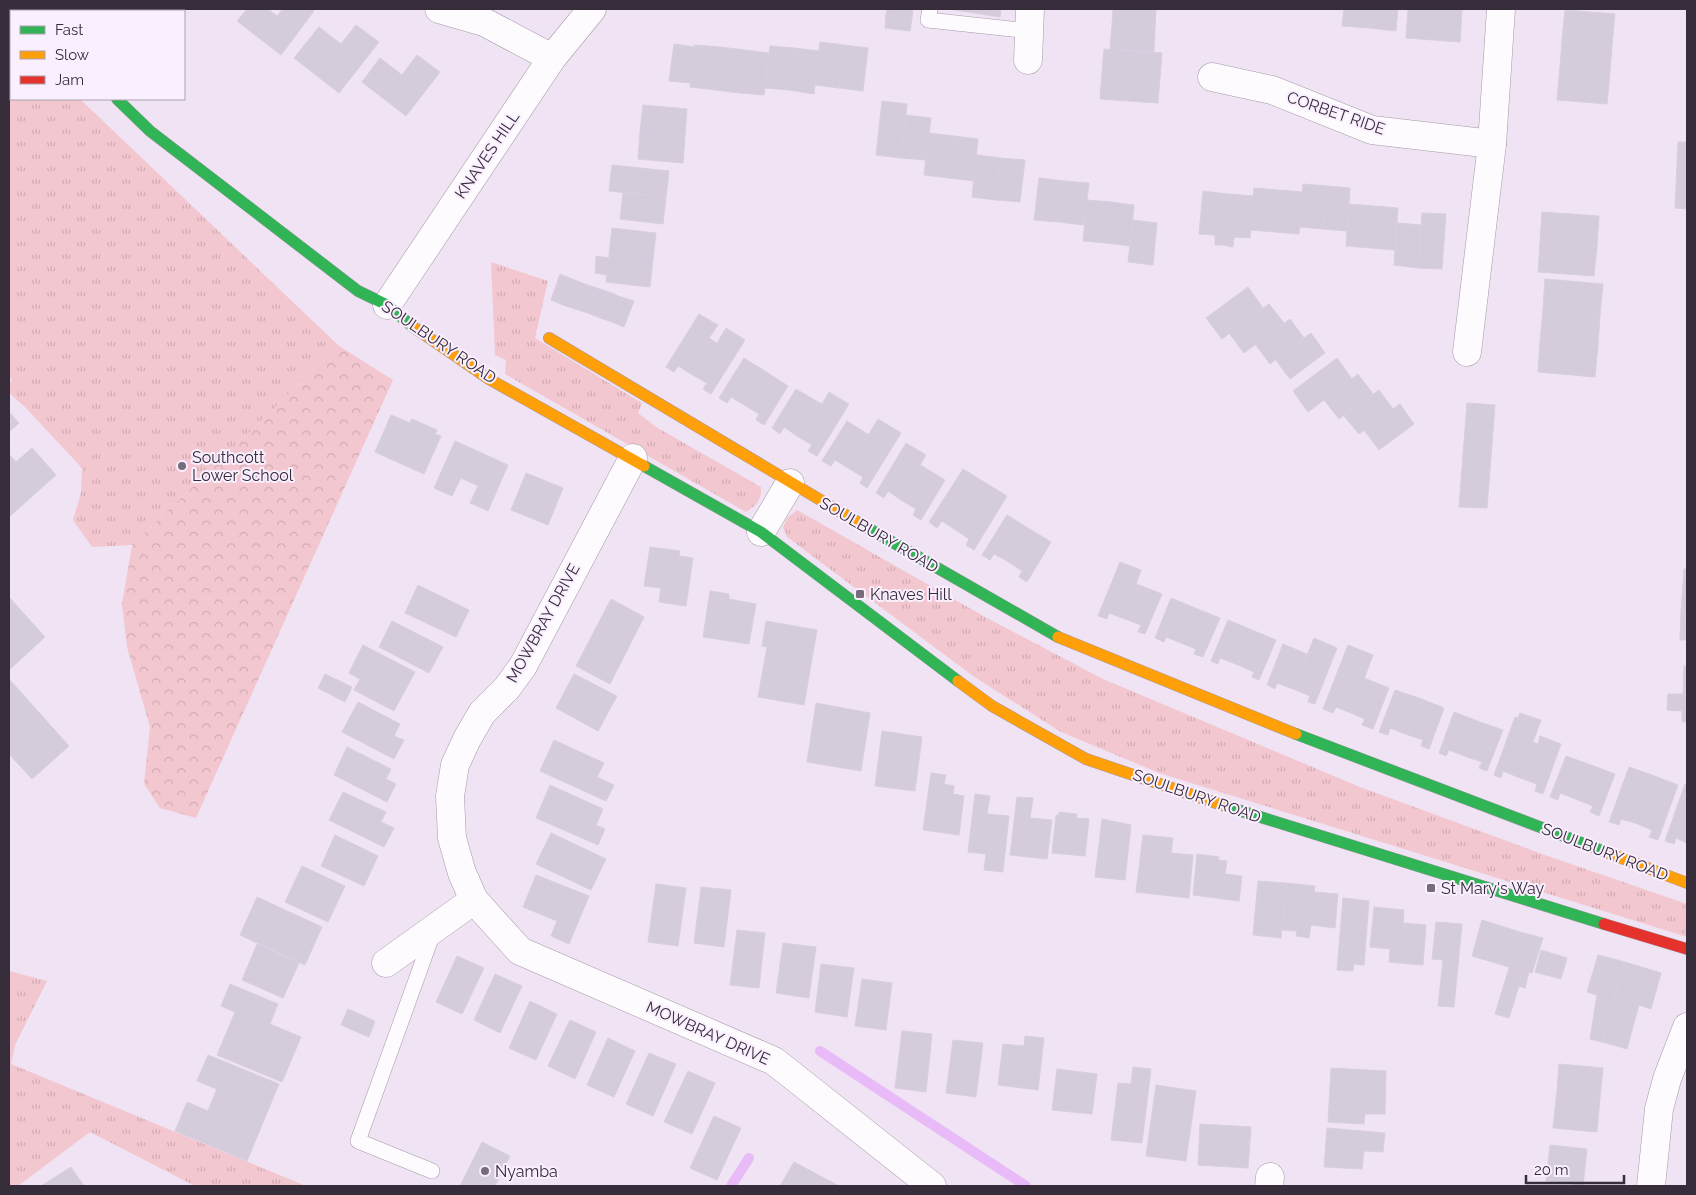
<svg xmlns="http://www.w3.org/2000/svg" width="1696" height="1195" font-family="Raleway,sans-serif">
  <defs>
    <pattern id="grass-tufts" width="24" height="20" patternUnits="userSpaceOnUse" patternTransform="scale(1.25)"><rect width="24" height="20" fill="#f3c7d0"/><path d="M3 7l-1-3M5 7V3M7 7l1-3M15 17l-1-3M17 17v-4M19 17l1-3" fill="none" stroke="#d1abb3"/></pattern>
    <pattern id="forest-crowns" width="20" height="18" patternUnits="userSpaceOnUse" patternTransform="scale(1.25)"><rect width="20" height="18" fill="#f3c7d0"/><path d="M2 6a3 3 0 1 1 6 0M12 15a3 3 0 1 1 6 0" fill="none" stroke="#d1abb3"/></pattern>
  </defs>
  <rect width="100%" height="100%" fill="#f0e3f4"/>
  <g fill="url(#grass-tufts)">
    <polygon points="9,33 11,36 11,99 80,99 339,346 132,545 92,547 73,520 81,493 82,468 25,407 9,393 9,384 12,380 9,376"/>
    <path d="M491 262 548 281 535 338 642 403 638 413 656 427 761 487C762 500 757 505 746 512L505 374 506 360 495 355Z"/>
    <polygon points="797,510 987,618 1103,679 1360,787 1542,854 1687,904 1687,937 1159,773 1061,732 973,676 787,537 783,527 787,518"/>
    <polygon points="9,971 47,981 15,1045 11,1064 306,1186 195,1186 90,1132 18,1186 9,1186"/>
  </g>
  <polygon fill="url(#forest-crowns)" points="339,346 393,380 196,818 160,808 144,784 150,727 127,647 122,604 132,545"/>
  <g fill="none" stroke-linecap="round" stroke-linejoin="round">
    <g stroke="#e8baf8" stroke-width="10">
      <polyline points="820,1051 1026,1186"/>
      <polyline points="731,1186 749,1158"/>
    </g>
  </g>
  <g fill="#d4cbdb" stroke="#d7cfdf">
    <polygon points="247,9 268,9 277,16 283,9 312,9 314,11 281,55 237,21"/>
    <polygon points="887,9 913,9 912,18 886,15"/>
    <polygon points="948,9 975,9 974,13"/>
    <polygon points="975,9 1001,9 1000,17 974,13"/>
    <polygon points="1113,9 1156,9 1155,28 1112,25"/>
    <polygon points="1344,9 1371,9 1369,28 1342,26"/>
    <polygon points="1371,9 1398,9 1396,31 1369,28"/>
    <polygon points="1408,9 1435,9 1433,40 1406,38"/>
    <polygon points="1435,9 1462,9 1460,42 1433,40"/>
    <polygon points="1565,10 1615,14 1612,45 1562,40"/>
    <polygon points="886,15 912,18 910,31 885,28"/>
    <polygon points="356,25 379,42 339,93 294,58 319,27 341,44"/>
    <polygon points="1112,25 1155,28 1154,52 1110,49"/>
    <polygon points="1562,40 1612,45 1610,72 1560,67"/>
    <polygon points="820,42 844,45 839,88 815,85"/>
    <polygon points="674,44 695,47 691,83 669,81"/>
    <polygon points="695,45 720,47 715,90 690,87"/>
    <polygon points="844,45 868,48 863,91 839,88"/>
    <polygon points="770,46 794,48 789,90 765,88"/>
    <polygon points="720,47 745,50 740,93 715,90"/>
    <polygon points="794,48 819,51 814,94 789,90"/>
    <polygon points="1104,49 1162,53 1160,77 1102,72"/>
    <polygon points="745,50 769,53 764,95 740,93"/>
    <polygon points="417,55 440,72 406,116 362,82 380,58 402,75"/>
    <polygon points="1560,67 1610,72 1607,104 1557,100"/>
    <polygon points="1102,72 1160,77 1158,103 1100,99"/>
    <polygon points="882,101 907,104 901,158 876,155"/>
    <polygon points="643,105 687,109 685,136 640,132"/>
    <polygon points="906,115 931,118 926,160 901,158"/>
    <polygon points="640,132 685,136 683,163 638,159"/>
    <polygon points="929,133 954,136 949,178 924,175"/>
    <polygon points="954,136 978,139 974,181 949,178"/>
    <polygon points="1678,142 1687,142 1687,209 1675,208"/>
    <polygon points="976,155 1001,158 996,200 972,197"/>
    <polygon points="1001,158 1025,160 1020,202 996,200"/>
    <polygon points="612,165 669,171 666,197 609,191"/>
    <polygon points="1039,178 1064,181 1059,222 1034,220"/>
    <polygon points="1064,181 1089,183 1084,225 1059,222"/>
    <polygon points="1303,184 1327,186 1323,229 1300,227"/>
    <polygon points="1327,186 1350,188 1347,231 1323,229"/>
    <polygon points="1254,188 1278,190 1275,232 1250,230"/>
    <polygon points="1278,190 1303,192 1299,234 1275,232"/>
    <polygon points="1203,191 1228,194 1223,245 1215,245 1215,235 1199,234"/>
    <polygon points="623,193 666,197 663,224 620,219"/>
    <polygon points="1228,194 1253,196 1250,238 1234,237 1233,247 1223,245"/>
    <polygon points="1087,200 1111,202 1106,243 1083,241"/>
    <polygon points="1111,202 1134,205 1130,246 1106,243"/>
    <polygon points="1349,204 1374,206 1371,248 1346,246"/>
    <polygon points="1374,206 1398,208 1395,250 1371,248"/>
    <polygon points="1542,212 1599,216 1597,246 1540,242"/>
    <polygon points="1422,213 1446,214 1442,269 1418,268"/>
    <polygon points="1133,220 1157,223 1153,265 1128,262"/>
    <polygon points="1397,223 1421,225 1418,268 1394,265"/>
    <polygon points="612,228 656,233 653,260 609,255"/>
    <polygon points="1540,242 1597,246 1594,276 1538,272"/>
    <polygon points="609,255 653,260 650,287 606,282 607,275 595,273 596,256 609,258"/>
    <polygon points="560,274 572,279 563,305 551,300"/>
    <polygon points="572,279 585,284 575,309 563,305"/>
    <polygon points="1545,279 1603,284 1600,315 1543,310"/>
    <polygon points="585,284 597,288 588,313 575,309"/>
    <polygon points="1248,287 1263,308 1222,339 1206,318"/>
    <polygon points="597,288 609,292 600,318 588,313"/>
    <polygon points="609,292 621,297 612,322 600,318"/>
    <polygon points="621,297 634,301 624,327 612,322"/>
    <polygon points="1269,304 1284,323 1244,353 1229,333"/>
    <polygon points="1543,310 1600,315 1598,346 1540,342"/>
    <polygon points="699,314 718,325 709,338 712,340 691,374 678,366 674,372 666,367"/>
    <polygon points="1290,319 1304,338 1270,364 1255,344"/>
    <polygon points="726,328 745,340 711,394 703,389 707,383 691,374 712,340 717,343"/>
    <polygon points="1311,333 1325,353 1290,379 1275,359"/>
    <polygon points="1540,342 1598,346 1595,377 1538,372"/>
    <polygon points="744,358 765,371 744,405 731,397 727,403 719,398"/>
    <polygon points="1337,358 1352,379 1308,412 1293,391"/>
    <polygon points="765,371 788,386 764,425 756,420 759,414 744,405"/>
    <polygon points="1358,374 1373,394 1339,419 1324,400"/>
    <polygon points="796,389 818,402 797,436 784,427 780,434 772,428"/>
    <polygon points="1379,390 1393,409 1359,434 1344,416"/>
    <polygon points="829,392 849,404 817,456 808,451 812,445 797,436 818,402 822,404"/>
    <polygon points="1467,403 1495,405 1487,508 1459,507"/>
    <polygon points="1400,404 1414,424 1379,450 1364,430"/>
    <polygon points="9,412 19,423 9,432"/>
    <polygon points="391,415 410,423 412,419 437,430 435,434 441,436 424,474 375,452"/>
    <polygon points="878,419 901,433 867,488 860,483 863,477 848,468"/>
    <polygon points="847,421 869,435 848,468 835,460 831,466 822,461"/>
    <polygon points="455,441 508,465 488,511 470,503 478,486 461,478 452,496 434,488"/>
    <polygon points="906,443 926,455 920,465 922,466 901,500 888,491 884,498 876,493"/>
    <polygon points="32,448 56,475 9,517 9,454 16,462"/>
    <polygon points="922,466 945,480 921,520 913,515 916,509 901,500"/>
    <polygon points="963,469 984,482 954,529 942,521 937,528 929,522"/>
    <polygon points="526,473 563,488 548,525 511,510"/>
    <polygon points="984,482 1007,496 974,550 966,545 969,539 954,529"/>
    <polygon points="1007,515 1028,528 1007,561 994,554 990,560 982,555"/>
    <polygon points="1028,528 1051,542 1027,582 1019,577 1022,571 1007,561"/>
    <polygon points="650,547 680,551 679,556 693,558 686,606 659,602 661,588 644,586"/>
    <polygon points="1120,562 1141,570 1136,584 1139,585 1125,619 1109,613 1107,619 1098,616"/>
    <polygon points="1684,569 1687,569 1687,612 1681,612"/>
    <polygon points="418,585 469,610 456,637 405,613"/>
    <polygon points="1139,585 1162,594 1145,634 1138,632 1141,625 1125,619"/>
    <polygon points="710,591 729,594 729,599 756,604 749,644 703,637"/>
    <polygon points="9,597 45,637 9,670"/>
    <polygon points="1171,598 1195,608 1181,643 1166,637 1164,642 1155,638"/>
    <polygon points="611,599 644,617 610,684 576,666"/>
    <polygon points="1195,608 1220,618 1203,657 1194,654 1196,649 1181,643"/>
    <polygon points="1681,612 1687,612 1687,640 1680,640"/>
    <polygon points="1228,620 1252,630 1238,665 1220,658 1218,664 1211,661"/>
    <polygon points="392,621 443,647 429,673 379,647"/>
    <polygon points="766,621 817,630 804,705 758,697 767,647 762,646"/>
    <polygon points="1252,630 1276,640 1259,680 1252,677 1254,672 1238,665"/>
    <polygon points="1314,638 1337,648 1315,704 1308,702 1310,696 1293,689"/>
    <polygon points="1283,644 1307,654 1293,689 1277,683 1275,689 1267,685"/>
    <polygon points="363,645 415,672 394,711 354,690 360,679 349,673"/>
    <polygon points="1348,645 1373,655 1351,713 1336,707 1333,713 1323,709"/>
    <polygon points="1684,666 1687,666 1687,694 1683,694"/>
    <polygon points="325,674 352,687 345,702 318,688"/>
    <polygon points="574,674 617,696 598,731 556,708"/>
    <polygon points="1364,678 1389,688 1373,729 1362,725 1365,719 1351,713"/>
    <polygon points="9,679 69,746 32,779 9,754"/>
    <polygon points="1395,690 1422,699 1408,735 1390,728 1388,735 1379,732"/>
    <polygon points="1668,694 1687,694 1687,722 1682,722 1682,711 1667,710"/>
    <polygon points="1422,699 1444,708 1429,749 1421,746 1423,740 1408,735"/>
    <polygon points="358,702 400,724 394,736 404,740 394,759 342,732"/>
    <polygon points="816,703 870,713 861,771 807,762"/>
    <polygon points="1454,712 1480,722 1467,757 1449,750 1446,756 1439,753"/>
    <polygon points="1520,713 1541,720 1520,778 1503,771 1501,778 1494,775 1515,717 1518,718"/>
    <polygon points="1480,722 1503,730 1487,771 1479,768 1482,762 1467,757"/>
    <polygon points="882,731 922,737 915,791 875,786"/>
    <polygon points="1540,736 1561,744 1543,794 1535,791 1537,784 1520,778 1533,742 1538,744"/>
    <polygon points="554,740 604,763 597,777 614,785 606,801 540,771"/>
    <polygon points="347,747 391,769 386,779 396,784 387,802 334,775"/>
    <polygon points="1566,756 1591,765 1578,800 1560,793 1558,800 1550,797"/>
    <polygon points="1591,765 1615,774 1599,816 1590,812 1593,806 1578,800"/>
    <polygon points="1629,767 1652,775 1635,823 1621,819 1619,825 1609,822"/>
    <polygon points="931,773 946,775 944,784 954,786 953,794 964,796 959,835 923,830"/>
    <polygon points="1652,775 1678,785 1658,840 1649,837 1652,830 1635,823"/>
    <polygon points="1685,784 1687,785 1687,843 1676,838 1674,844 1665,841"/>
    <polygon points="550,785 603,809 596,825 605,829 598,845 536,818"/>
    <polygon points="343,792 386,812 381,822 394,828 384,847 329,820"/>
    <polygon points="975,794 990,796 987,814 1009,816 1003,872 984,870 986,854 968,852"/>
    <polygon points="1017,797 1033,798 1030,818 1052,820 1047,859 1010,855"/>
    <polygon points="1059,812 1077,814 1076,818 1089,819 1085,856 1052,853 1056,815 1059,815"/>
    <polygon points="1102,819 1131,825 1125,880 1095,877"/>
    <polygon points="551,833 606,859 591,890 536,864"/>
    <polygon points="335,835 378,856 364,886 321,866"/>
    <polygon points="1143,835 1173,838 1171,853 1193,855 1189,898 1136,892"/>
    <polygon points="1197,854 1219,857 1218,860 1227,861 1225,874 1242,876 1239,901 1193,895"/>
    <polygon points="302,866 345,886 328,922 285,902"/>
    <polygon points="536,875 589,896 569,944 551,936 557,921 523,907"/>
    <polygon points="1258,881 1286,883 1281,938 1253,935"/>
    <polygon points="1286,883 1315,886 1314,892 1338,894 1335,928 1311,925 1309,938 1296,936 1297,931 1282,930"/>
    <polygon points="656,884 686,888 678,946 648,942"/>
    <polygon points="701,887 731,890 724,947 694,943"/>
    <polygon points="257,897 322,927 305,965 240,935"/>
    <polygon points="1343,898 1369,901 1364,965 1354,964 1353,971 1337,970"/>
    <polygon points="1374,907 1404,910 1403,923 1426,925 1423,965 1389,962 1390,949 1370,947"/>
    <polygon points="1482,920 1520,932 1509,967 1472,956"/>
    <polygon points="1436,922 1462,924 1454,1007 1438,1006 1443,960 1432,959"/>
    <polygon points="737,930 765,933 759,988 730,985"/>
    <polygon points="1520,932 1543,938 1532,973 1529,972 1525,988 1519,986 1509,1018 1495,1014"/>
    <polygon points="783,943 816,947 809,998 776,993"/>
    <polygon points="257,944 299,963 283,998 242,980"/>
    <polygon points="1541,950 1567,958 1561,979 1535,972"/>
    <polygon points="1598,955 1625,962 1602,1042 1590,1039 1597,995 1587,992"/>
    <polygon points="457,956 484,968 462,1014 436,1002"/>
    <polygon points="1625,962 1661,973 1651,1009 1639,1005 1627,1049 1602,1042"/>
    <polygon points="821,964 854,968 847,1017 815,1012"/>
    <polygon points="495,974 522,986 500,1033 474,1020"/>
    <polygon points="862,979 892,983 886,1030 855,1026"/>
    <polygon points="230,984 278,1004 270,1024 301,1037 282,1082 217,1055 235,1012 221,1006"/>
    <polygon points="530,1001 557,1014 536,1060 509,1048"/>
    <polygon points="348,1009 375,1021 369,1037 341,1025"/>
    <polygon points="570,1020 596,1032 575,1079 548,1066"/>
    <polygon points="902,1031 932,1034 926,1092 895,1088"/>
    <polygon points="1025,1036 1044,1038 1038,1090 998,1085 1003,1044 1024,1046"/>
    <polygon points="608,1038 635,1051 614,1097 587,1085"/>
    <polygon points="953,1040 983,1043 976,1097 946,1093"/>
    <polygon points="649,1053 676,1064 653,1116 626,1104"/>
    <polygon points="208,1055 279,1084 247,1161 175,1131 187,1102 208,1111 217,1089 197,1081"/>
    <polygon points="1559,1064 1603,1068 1600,1098 1557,1091"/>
    <polygon points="1133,1067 1151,1069 1142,1143 1111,1140 1118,1083 1131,1084"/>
    <polygon points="1331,1068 1386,1071 1385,1114 1365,1114 1364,1124 1328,1122"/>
    <polygon points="1057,1069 1097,1074 1092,1114 1052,1110"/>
    <polygon points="688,1071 715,1083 692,1134 664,1122"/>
    <polygon points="1156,1085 1196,1091 1186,1161 1146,1156"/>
    <polygon points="1557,1091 1600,1098 1597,1132 1553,1128"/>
    <polygon points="714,1116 741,1128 717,1180 690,1168"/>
    <polygon points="1200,1124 1251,1127 1248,1168 1198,1165"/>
    <polygon points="1327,1128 1385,1133 1383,1152 1364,1151 1362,1169 1324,1167"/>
    <polygon points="482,1142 510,1156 495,1186 460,1186"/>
    <polygon points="1550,1145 1587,1149 1583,1185 1546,1181"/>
    <polygon points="794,1162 839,1186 780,1186"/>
    <polygon points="71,1167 84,1186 41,1186"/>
  </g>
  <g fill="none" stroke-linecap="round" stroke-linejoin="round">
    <g stroke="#a499a7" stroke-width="16">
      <g id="lane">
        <polyline points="930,9 928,20 1029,31"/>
        <polyline points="432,1171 358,1141 433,933"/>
      </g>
    </g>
    <g stroke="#a499a7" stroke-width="29">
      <g id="street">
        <polyline points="439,9 484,22 552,58"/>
        <polyline points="1028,60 1030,9"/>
        <polyline points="1212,77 1272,90 1372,130 1492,144"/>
        <polyline points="387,305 552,58 592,9"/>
        <polyline points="1467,352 1492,144 1501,9"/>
        <polyline points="633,458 523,666 507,688 482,713 467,739 455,765 450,796 452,838 462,873 474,900 520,951 774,1061 932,1186"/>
        <polyline points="761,532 790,483"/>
        <polyline points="386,963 474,900"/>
        <polyline points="1269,1186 1270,1177"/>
        <polyline points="1651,1186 1659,1109 1667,1079 1687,1027"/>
      </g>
    </g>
    <g stroke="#a499a7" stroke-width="12">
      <g id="fast">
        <polyline points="117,99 150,131 358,291 387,305 412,326"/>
        <polyline points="644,466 761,532 958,681"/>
        <polyline points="859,523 1058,637"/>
        <polyline points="1296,734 1608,853"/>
        <polyline points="1225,806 1604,924"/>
      </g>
    </g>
    <g stroke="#a499a7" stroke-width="12">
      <g id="slow">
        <polyline points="412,326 489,379 644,466"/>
        <polyline points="549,338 859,523"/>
        <polyline points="1058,637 1296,734"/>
        <polyline points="958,681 992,706 1086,759 1225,806"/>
        <polyline points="1608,853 1687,883"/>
      </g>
    </g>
    <g stroke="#a499a7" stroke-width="12">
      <g id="jam">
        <polyline points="22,9 25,11"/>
        <polyline points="1604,924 1687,949"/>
      </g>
    </g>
    <use href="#lane" stroke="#fdfbfd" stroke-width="15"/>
    <use href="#street" stroke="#fdfbfd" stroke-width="28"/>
    <use href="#fast" stroke="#30b455" stroke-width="11"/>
    <use href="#slow" stroke="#ff9f0a" stroke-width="11"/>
    <use href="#jam" stroke="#e5322d" stroke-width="11"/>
  </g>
  <g fill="#776c7b" stroke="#faeffe" stroke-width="2">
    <circle cx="182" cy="466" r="5"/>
    <rect x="855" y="589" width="10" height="10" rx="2.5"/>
    <rect x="1426" y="883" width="10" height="10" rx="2.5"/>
    <circle cx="485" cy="1171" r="5"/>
  </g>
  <g text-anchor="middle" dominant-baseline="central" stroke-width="4" stroke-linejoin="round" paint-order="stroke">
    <g font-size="16" fill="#362c3a" stroke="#faeffe">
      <text transform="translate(1336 113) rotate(19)">CORBET RIDE</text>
      <text transform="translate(487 155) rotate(-56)">KNAVES HILL</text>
      <text transform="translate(439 342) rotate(34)">SOULBURY ROAD</text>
      <text transform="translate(879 535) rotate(30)">SOULBURY ROAD</text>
      <text transform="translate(543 623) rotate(-61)">MOWBRAY DRIVE</text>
      <text transform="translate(1197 796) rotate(19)">SOULBURY ROAD</text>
      <text transform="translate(1605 852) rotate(21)">SOULBURY ROAD</text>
      <text transform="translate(708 1033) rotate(24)">MOWBRAY DRIVE</text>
    </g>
    <g font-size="16" fill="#362c3a" stroke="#faeffe" text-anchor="start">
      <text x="192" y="457">Southcott<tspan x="192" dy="18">Lower School</tspan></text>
      <text x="870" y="594">Knaves Hill</text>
      <text x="1441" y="888">St Mary's Way</text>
      <text x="495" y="1171">Nyamba</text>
    </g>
  </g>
  <rect width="1696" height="1195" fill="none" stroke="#362c3a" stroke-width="20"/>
  <rect x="10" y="10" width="175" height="90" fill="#faeffe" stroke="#aca1b0"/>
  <rect x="20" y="26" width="25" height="8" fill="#30b455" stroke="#aca1b0"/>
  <text x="55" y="35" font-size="15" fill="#362c3a">Fast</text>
  <rect x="20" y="51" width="25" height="8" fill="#ff9f0a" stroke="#aca1b0"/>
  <text x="55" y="60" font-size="15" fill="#362c3a">Slow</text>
  <rect x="20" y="76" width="25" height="8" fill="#e5322d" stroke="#aca1b0"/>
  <text x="55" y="85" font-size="15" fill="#362c3a">Jam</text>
  <path d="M1526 1175v8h98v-8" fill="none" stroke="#362c3a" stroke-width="2.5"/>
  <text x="1534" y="1175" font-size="15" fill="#362c3a" stroke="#faeffe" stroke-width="4" paint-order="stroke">20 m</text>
</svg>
